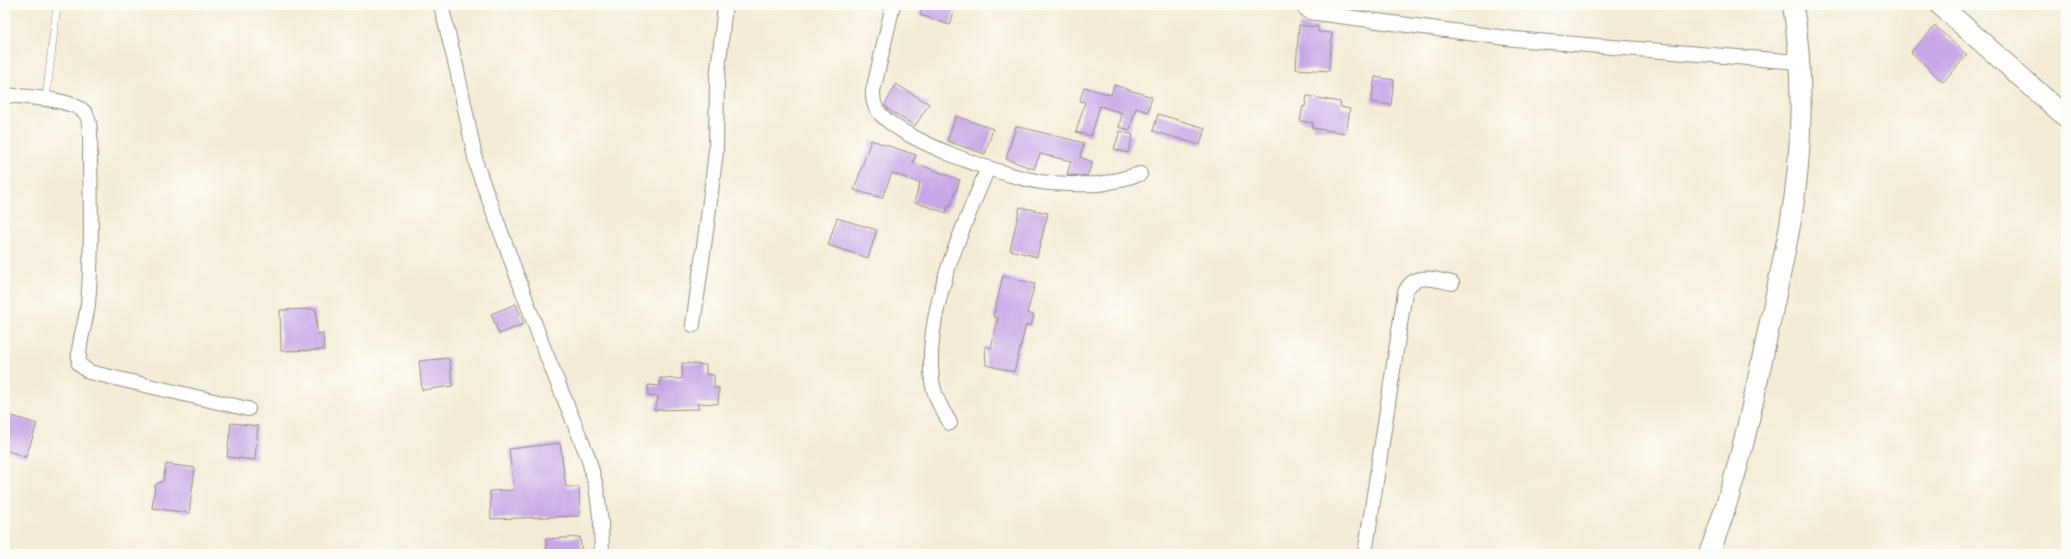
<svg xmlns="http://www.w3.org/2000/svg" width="2071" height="559" font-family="Mynerve,sans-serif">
  <rect width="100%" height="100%" fill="#fdfcf7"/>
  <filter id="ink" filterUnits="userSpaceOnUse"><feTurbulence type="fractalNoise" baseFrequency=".025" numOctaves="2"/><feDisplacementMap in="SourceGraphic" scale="8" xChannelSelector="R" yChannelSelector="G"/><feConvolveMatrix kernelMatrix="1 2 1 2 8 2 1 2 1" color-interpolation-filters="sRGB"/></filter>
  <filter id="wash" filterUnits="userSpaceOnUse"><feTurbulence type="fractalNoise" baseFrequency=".012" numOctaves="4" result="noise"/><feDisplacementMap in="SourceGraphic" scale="16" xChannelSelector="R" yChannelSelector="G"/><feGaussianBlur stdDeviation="0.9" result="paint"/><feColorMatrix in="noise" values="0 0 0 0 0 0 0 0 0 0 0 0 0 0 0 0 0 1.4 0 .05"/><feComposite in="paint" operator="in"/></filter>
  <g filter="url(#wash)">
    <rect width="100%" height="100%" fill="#f4ecd6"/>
    <g id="blocks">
      <g fill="#c8a7e7">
        <polygon points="923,5 956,5 950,25 920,15"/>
        <polygon points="1299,25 1318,27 1318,32 1332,33 1329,71 1296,69"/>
        <polygon points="1935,26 1967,55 1943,82 1911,52"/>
        <polygon points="1375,77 1394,80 1391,105 1371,102"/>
        <polygon points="896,84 929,104 915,126 889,110 885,105"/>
        <polygon points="1114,85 1152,97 1148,112 1136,108 1130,130 1119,127 1122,113 1100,106 1091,136 1076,132 1085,102 1080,101 1084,87 1111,95"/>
        <polygon points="1307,96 1340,102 1341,107 1350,109 1346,133 1312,128 1313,123 1300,121 1303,106 1305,107"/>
        <polygon points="1158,114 1205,128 1200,145 1153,131"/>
        <polygon points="956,116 993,129 985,154 947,141"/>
        <polygon points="1016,126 1084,143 1080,157 1093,162 1087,176 1067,175 1071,161 1040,154 1034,169 1006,159"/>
        <polygon points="1120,131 1133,135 1128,153 1114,149"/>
        <polygon points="871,140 916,155 913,162 960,180 950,207 948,206 946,213 914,202 920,183 892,173 882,198 854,190"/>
        <polygon points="1020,207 1048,213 1037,257 1010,250"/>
        <polygon points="837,218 877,230 868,258 828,245"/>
        <polygon points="1003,276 1035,284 1027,313 1034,315 1031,326 1026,325 1014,372 986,365 985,346 991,348 998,318 993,317"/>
        <polygon points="516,304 524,324 499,334 491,314"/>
        <polygon points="316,309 317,334 323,333 324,350 281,351 280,310"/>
        <polygon points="449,358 453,386 422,390 419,361"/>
        <polygon points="682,363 706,365 706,374 714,375 714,388 719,388 718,404 697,403 699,409 654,410 659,397 648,396 648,385 660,386 660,378 682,379"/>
        <polygon points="9,415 37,424 26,457 5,450 5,427"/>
        <polygon points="231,423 258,426 255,460 227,457"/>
        <polygon points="560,443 566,487 579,487 580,516 491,519 490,491 514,490 509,449"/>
        <polygon points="166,464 195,468 189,513 152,508 155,485 163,481"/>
        <polygon points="580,537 582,554 547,554 546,539"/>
      </g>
    </g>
  </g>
  <g filter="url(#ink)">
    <use href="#blocks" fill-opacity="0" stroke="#908c80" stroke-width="1"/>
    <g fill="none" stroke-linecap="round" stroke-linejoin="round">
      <g stroke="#908c80" stroke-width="8">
        <polyline id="lane" points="46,99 57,5"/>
      </g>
      <g stroke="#908c80" stroke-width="16">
        <g id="street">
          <polyline points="441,5 457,70 477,167 544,349 588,457 596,486 601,523 602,554"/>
          <path d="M893 5 873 91C873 98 873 102 876 108 893 139 1014 181 1050 183 1065 184 1082 185 1098 184 1112 183 1126 177 1140 174"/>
          <polyline points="1302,5 1309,12 1514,39 1799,62"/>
          <path d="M5 95C23 97 75 98 86 114 92 124 90 151 90 162 91 210 92 257 88 304 86 324 77 344 79 364L89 372 248 409"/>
          <polyline points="693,325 708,217 716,151 717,80 725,5"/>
          <path d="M950 423C945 414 938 404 935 393 930 380 931 365 931 351 935 286 963 228 988 168"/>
          <path d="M1365 554 1405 292C1414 272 1434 279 1452 283"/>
        </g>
      </g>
      <g stroke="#908c80" stroke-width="22">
        <g id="secondary">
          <polyline points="1940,5 2066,117"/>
          <path d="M1709 554C1736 485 1751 413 1766 341 1774 302 1783 264 1790 225 1803 156 1804 74 1793 5"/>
        </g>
      </g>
      <use href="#lane" stroke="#fff" stroke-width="7"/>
      <use href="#street" stroke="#fff" stroke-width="14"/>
      <use href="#secondary" stroke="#fff" stroke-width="20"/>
    </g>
  </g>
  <rect width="2071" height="559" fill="none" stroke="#fdfcf7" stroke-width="20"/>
</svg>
